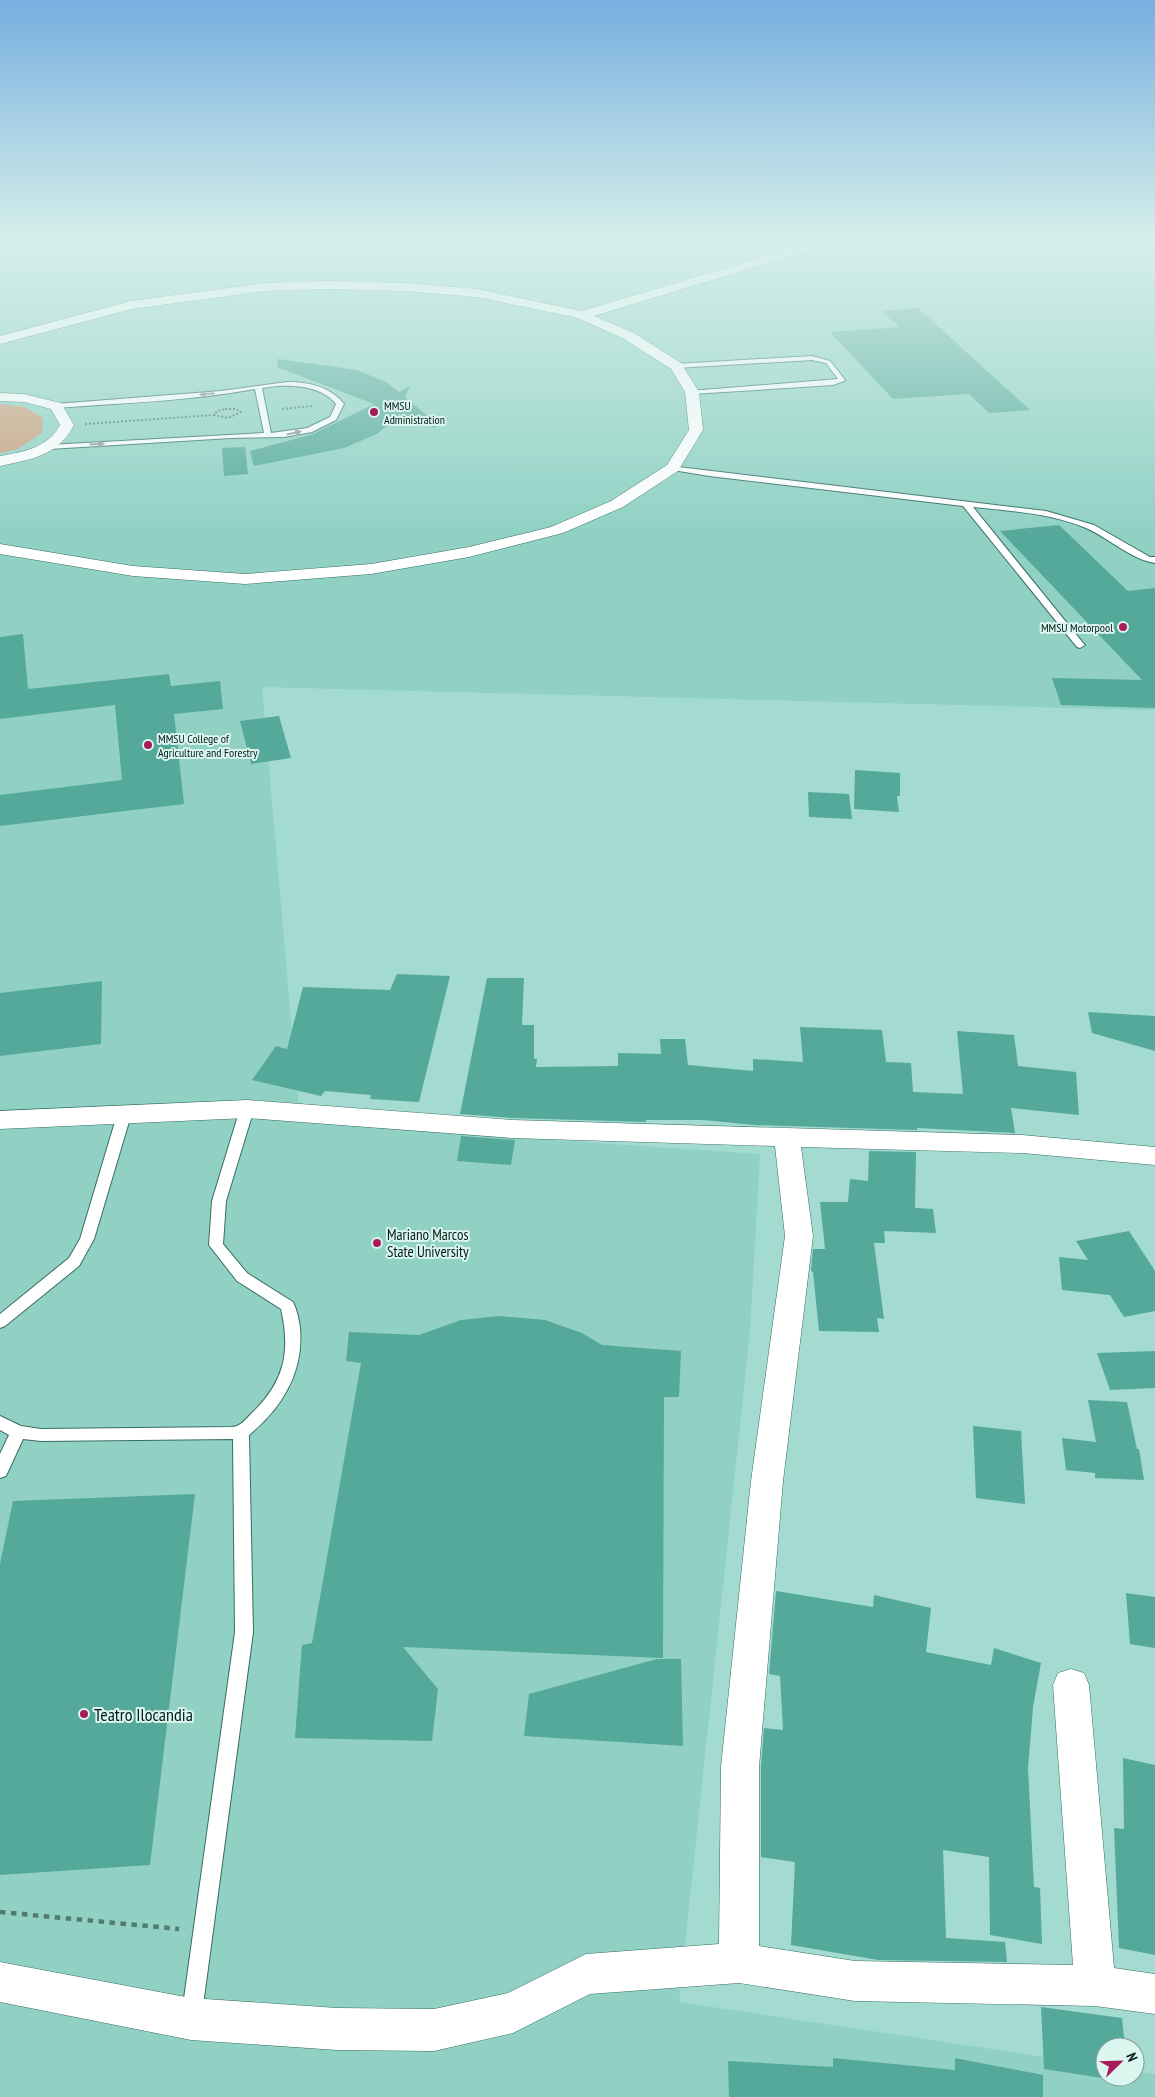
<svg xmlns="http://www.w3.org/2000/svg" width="1155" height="2097" font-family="'PT Sans Narrow',sans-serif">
  <rect width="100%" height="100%" fill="#a3dbd0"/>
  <polygon fill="#90d1c4" points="0,241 1155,241 1155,710 262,687 300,1123 760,1154 750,1331 679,2002 1105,2066 1105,2077 1135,2077 1135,2071 1155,2074 1155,2097 0,2097"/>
  <polygon fill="#cb9f7c" points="0,404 25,407 43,418 42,433 18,449 0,453"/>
  <g fill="#55a99a">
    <polygon points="918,308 997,380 1030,410 989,413 969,394 893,399 830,332 899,327 882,311"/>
    <polygon points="278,359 357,370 386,382 399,392 410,386 405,397 437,424 435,428 399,414 389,424 377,434 344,448 254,466 250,451 313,434 374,404 277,367"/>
    <polygon points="245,447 248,474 224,476 222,448"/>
    <polygon points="1059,525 1128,591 1155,588 1155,708 1061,705 1052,678 1142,680 1000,531"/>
    <polygon points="23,634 28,689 169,674 171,686 220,681 223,709 174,714 184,804 0,826 0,795 122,780 115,705 0,719 0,637"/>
    <polygon points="279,716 291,758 251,764 240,721"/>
    <polygon points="855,770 900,773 900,796 897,796 899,812 854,809"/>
    <polygon points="808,792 849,794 852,819 809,817"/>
    <polygon points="397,974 450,976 419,1102 370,1099 371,1095 325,1091 321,1096 252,1080 276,1046 287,1049 303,987 390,990"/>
    <polygon points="487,978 524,978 522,1025 534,1025 534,1059 537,1059 536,1067 618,1066 618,1053 661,1054 660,1039 685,1039 688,1065 753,1071 753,1059 803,1062 800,1027 882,1030 886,1062 911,1063 913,1092 963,1094 957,1031 1014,1035 1018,1066 1076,1072 1079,1115 1011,1108 1015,1133 917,1128 917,1130 754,1125 703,1120 646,1120 646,1122 512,1118 460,1114"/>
    <polygon points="102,981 101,1044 0,1056 0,993"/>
    <polygon points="1088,1012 1155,1016 1155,1051 1092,1033"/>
    <polygon points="461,1136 515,1140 511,1165 457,1161"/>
    <polygon points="869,1151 916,1152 915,1208 933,1209 936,1233 884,1231 885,1243 874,1243 884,1319 877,1318 879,1332 819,1331 813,1272 811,1271 813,1249 825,1249 820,1202 848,1202 850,1179 868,1181"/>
    <polygon points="1129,1231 1155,1271 1155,1311 1124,1317 1110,1295 1062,1290 1059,1257 1088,1260 1076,1241"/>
    <polygon points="499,1316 545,1320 582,1333 602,1345 681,1351 679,1397 664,1397 663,1658 403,1647 438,1689 432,1741 295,1738 302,1645 312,1643 361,1363 346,1361 349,1332 419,1335 461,1320"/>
    <polygon points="1155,1351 1155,1388 1110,1390 1097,1353"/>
    <polygon points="1088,1400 1127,1402 1137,1449 1139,1449 1144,1480 1095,1478 1095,1473 1066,1470 1062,1438 1096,1442"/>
    <polygon points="973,1426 1021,1431 1025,1504 976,1498"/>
    <polygon points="195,1494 150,1865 0,1875 0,1564 13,1501"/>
    <polygon points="776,1591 873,1607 874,1595 931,1608 926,1652 991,1665 994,1648 1041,1663 1033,1707 1028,1768 1034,1887 1040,1888 1042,1944 990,1935 989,1857 943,1850 946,1938 1005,1942 1007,1962 878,1960 791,1945 795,1862 761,1857 761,1767 764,1728 783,1730 780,1676 769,1674"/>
    <polygon points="1126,1593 1155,1597 1155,1648 1130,1644"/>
    <polygon points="657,1659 681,1659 683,1746 524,1736 529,1694"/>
    <polygon points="1123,1758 1155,1765 1155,1955 1119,1948 1114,1828 1124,1829"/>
    <polygon points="1041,2007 1122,2018 1125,2047 1105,2047 1105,2077 1128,2077 1128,2082 1044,2069"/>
    <polygon points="833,2058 955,2070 955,2058 1043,2075 1043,2097 729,2097 728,2061 833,2067"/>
  </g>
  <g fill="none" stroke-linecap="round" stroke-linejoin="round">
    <g stroke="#376d63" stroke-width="2">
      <g id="service">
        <polygon points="812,356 830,361 845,380 844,381 833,385 692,394 689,392 690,391 838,379 826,363 812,360 676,368 673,366 676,364"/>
        <path d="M287 382C308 382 330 386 344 404L336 420 312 432 284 437 231 438 49 449 45 447 49 445 264 433 255 389C190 401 122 403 56 408L52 406 56 404 221 391ZM277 386C298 385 322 387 336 404L330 417 307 428 271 433 262 388Z"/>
        <path d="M670 466 1046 511 1094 525 1150 557H1155V563C1130 559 1109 538 1086 528 1050 513 1011 511 973 507L1083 643 1085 645 1080 648 1077 647 963 506 709 476 673 470H670Z"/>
        <path d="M247 1105 254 1109 226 1201 223 1244 247 1273 293 1302C297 1310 299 1320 300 1328 304 1372 282 1408 249 1435L253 1632 202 2013 199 2020 192 2023 185 2020 182 2013 235 1632 233 1439 41 1441 23 1439 6 1476 0 1478V1454L9 1435 0 1430V1416L21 1426 41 1429 232 1427C241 1426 245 1420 251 1414 284 1383 291 1353 281 1309L237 1281 209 1245 212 1201 240 1109Z"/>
        <polygon points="124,1111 129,1112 131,1115 94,1239 79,1266 5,1326 0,1328 0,1314 69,1258 80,1239 117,1115 119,1112"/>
      </g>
    </g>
    <g stroke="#376d63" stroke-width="1">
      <g id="minor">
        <polygon points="817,241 836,241 834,243 594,316 634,333 681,363 699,392 703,430 678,471 623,507 563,533 469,557 371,574 245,584 133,576 0,554 0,544 133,566 245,574 371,564 469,547 551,527 611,501 667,465 689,430 685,392 671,369 624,339 578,318 477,297 405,291 329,289 265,291 132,309 0,344 0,336 131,301 265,283 329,281 405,283 477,289 582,311"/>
        <path d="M0 393 24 394 61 403 74 425C58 456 32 459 0 466V456C23 452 48 448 60 425L51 409 24 402 0 401Z"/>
        <polygon points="247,1100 512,1120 1022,1135 1155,1147 1155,1165 1022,1153 801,1147 813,1236 783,1481 759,1767 759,1946 855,1961 1073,1965 1053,1685 1058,1673 1071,1669 1084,1673 1089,1685 1114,1968 1155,1974 1155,2014 1095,2006 855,2001 739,1983 590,1994 513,2033 434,2051 337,2050 191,2040 0,2002 0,1962 191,1998 337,2008 434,2009 508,1993 586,1954 719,1944 721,1767 751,1481 785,1236 775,1146 512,1138 247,1118 0,1129 0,1111"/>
      </g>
    </g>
    <g stroke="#537a73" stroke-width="2" stroke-dasharray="2 2" stroke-linecap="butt">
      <polygon points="225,409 236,409 241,412 228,418 214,415 217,411"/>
      <polyline points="282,409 313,406"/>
      <polyline points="85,424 214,415"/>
    </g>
    <polyline stroke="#537a73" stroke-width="4.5" stroke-dasharray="5.5 5.5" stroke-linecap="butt" points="0,1912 179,1929"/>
    <use href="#service" fill="#fff" fill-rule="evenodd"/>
    <use href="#minor" fill="#fff" fill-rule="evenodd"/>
  </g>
  <defs><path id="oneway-solid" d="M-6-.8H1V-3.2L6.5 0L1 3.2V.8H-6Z" transform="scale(1.25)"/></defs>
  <g fill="#8e9897">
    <use href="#oneway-solid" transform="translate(207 394) rotate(175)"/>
    <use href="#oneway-solid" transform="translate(294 433) rotate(-12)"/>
    <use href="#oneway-solid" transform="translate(97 444) rotate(-4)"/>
  </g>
  <linearGradient id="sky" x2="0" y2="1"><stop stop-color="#77afdf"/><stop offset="0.45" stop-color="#d6efea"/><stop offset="1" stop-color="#d6efea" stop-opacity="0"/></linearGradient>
  <rect width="1155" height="535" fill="url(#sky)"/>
  <g fill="#a91b5a" stroke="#daf6ef" stroke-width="2">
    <circle cx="374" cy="412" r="5"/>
    <circle cx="1123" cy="627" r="5"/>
    <circle cx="148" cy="745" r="5"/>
    <circle cx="377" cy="1243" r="5"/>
    <circle cx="84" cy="1714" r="5"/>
  </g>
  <g text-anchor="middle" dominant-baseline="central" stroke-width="4" stroke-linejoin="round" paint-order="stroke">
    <g font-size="12" fill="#051b17" stroke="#daf6ef" text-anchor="start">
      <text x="384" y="405">MMSU<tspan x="384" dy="14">Administration</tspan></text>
      <text x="1113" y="627" text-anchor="end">MMSU Motorpool</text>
      <text x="158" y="738">MMSU College of<tspan x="158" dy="14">Agriculture and Forestry</tspan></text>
    </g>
    <g font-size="15" fill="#051b17" stroke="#daf6ef" text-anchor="start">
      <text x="387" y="1234">Mariano Marcos<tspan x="387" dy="17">State University</tspan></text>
    </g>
    <g font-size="18" fill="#051b17" stroke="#daf6ef" text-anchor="start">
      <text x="94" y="1714">Teatro Ilocandia</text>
    </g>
  </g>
  <g transform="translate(1120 2062) rotate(67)"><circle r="24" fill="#daf6ef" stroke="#859e99"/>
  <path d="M0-4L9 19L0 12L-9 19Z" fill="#a91b5a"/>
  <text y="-8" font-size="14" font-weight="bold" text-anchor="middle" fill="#051b17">N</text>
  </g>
</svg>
